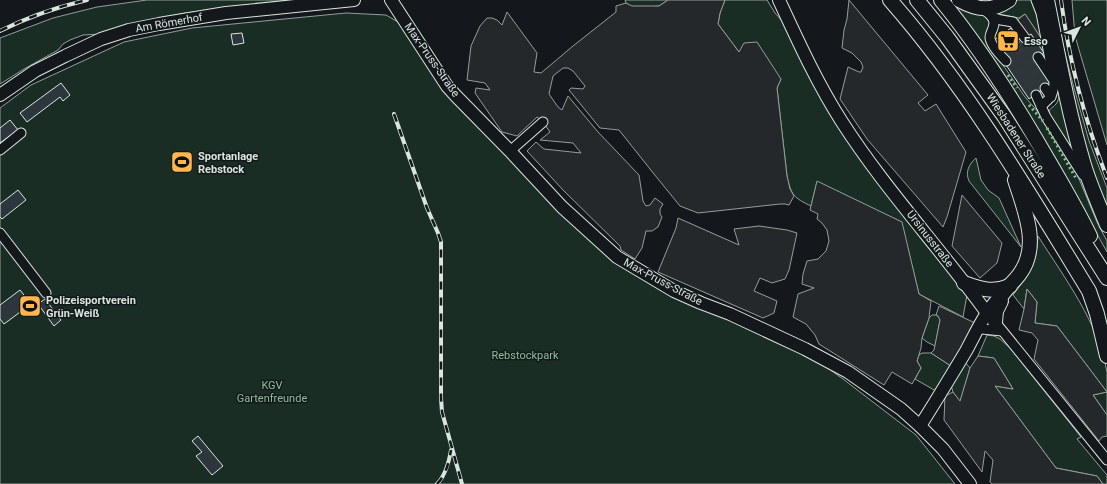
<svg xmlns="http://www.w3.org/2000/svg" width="1107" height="484" font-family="Roboto,sans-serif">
  <rect width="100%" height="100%" fill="#14181c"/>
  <g fill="#1a2d24" stroke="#939e99">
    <polygon points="147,0 294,0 185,13 154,19 101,34 83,35 70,40 63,44 58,50 24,69 0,84 0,38 53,18 97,7"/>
    <polygon points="625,0 668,0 659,6 632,8 626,3"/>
    <path d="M725 0H767L775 13 783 22 816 88 840 130 882 187 967 295 963 317 919 294 901 222 817 182 811 206C794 198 791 195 787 176L777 88 781 79 739 52 718 24 720 13Z"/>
    <polygon points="948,0 950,0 953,2 984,15 988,20 990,23 992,49 1025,97 1040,114 1077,174 1097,222 1107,241 1107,252 1060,168"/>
    <polygon points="1015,0 1034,0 1047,58 1045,58 1035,42 1041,38 1025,14 1019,18 994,13"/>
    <polygon points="1072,0 1107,0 1107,145 1075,36"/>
    <polygon points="346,13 386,15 398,22 405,29 453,100 613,260 804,351 843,379 916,435 955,484 0,484 0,108 31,85 124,42 192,28"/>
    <polygon points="1060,34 1074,88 1089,141 1107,188 1107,214 1081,136"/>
    <path d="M1059 94 1077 158 1049 115C1048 108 1052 109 1056 104 1058 102 1059 98 1059 94Z"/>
    <path d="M976 158 981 180 988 190 999 198 1021 247 969 181C965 172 969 164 976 158Z"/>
    <path d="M1038 236C1064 277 1100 325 1107 373 1107 379 1107 386 1107 392L1057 326 1035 323 1037 302 1027 289 1024 309 1013 295C1021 284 1030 274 1034 262 1037 253 1037 244 1038 236Z"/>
    <polygon points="932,315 936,315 938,316 940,320 935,346 927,342 922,338 929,318"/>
    <polygon points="987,335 994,336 1000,339 1010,348 1081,437 1077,439 1107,475 1107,484 1103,484 1097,476 1056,468 995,386 1013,389 994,358 978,356"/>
    <polygon points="922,353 931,353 951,366 936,391 915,379 921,368 917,361 919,355"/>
    <polygon points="964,361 970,368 960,402 953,392 951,385"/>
    <polygon points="1107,392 1107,415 1093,395"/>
  </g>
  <g fill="#24282b" stroke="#939e99">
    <polygon points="668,0 725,0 720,13 718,24 739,52 744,43 757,42 781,79 777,88 787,176 790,189 794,196 789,205 785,204 780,204 698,213 680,206 654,174 619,130 600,128 569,90 571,88 583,89 585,86 573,71 568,68 563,68 553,76 549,94 558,107 562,110 568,96 598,132 639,175 643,201 646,206 650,205 655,198 663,204 660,209 660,214 662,217 658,227 652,231 646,231 642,248 635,259 621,250 620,246 563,190 527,151 536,142 544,149 581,153 573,143 540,140 550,132 543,122 537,117 517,136 502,132 475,93 476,88 490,90 485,83 467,80 471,46 480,26 487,18 492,18 497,20 502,25 507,12 537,53 534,72 541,73 573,46 616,12 616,6 626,3 632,6 659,6"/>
    <polygon points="849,0 928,95 918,103 925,111 936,104 966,152 947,217 943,227 867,139 840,99 848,67 859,72 861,72 863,67 861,62 852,53 842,48 844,30 847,19"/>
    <polygon points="1025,14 1041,38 1030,46 1014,23"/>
    <polygon points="817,181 902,222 919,294 931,301 929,318 922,338 921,348 917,361 921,368 912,384 892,372 884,385 819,344 815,335 806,324 793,317 798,294 814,288 802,284 803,274 807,261 818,259 826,251 829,241 827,230 822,223 817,219 818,214 810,210"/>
    <polygon points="962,195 1002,243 997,263 980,278 952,246"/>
    <polygon points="678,218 739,245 734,229 759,226 787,230 797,233 789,270 785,279 772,283 760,278 754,291 777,301 774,313 763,318 658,272 676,228"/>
    <polygon points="1027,289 1037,302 1035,323 1057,326 1107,392 1093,395 1107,415 1107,436 1102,437 1099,441 1034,359 1038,340 1032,333 1019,330 1024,309"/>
    <polygon points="939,306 975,323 951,366 931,353 934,350 940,320 938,316 936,315"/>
    <polygon points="978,356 994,358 1013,389 995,386 1056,468 1097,476 1103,484 992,484 990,482 993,460 985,451 982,472 944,420 945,396 953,392 960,401 970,368"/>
  </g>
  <g fill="#2c363c" stroke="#d8e6dc">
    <polygon points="1011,28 1021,41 1004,53 994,40"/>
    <polygon points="242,33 244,43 233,45 231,34"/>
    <polygon points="1031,34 1044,53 1034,60 1051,84 1029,99 1004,62 1003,53"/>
    <polygon points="61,83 70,95 63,101 60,97 27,122 20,113"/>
    <polygon points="10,120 18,130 0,143 0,128"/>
    <polygon points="18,190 26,200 2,219 0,217 0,204"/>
    <polygon points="20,290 31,304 4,324 0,319 0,305"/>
    <polygon points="45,299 61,320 54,326 38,304"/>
    <polygon points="198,436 223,466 212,475 196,456 202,452 192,441"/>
  </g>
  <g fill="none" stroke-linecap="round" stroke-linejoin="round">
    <g stroke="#313739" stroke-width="9" stroke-dasharray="9 4.5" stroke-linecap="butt">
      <polyline points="1025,38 1026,41 1017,47 1045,88"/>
      <polyline points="1026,41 1038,57"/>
      <polyline points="1017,47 1008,54 1036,95"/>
    </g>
    <g stroke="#d8e6dc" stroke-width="11">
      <g id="minor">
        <path d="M1036 0 1041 13 1054 81C1054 94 1051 98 1041 106"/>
        <path d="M982 8C989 14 997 18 993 28 992 31 990 34 990 37 990 44 1001 56 1006 61"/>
        <polyline points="992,17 1001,20 1013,22 1025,38"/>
        <polyline points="1038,57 1052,78"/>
        <polyline points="1045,88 1051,97"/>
        <polyline points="1036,95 1046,117 1083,175"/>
        <polyline points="0,150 21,133"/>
        <polyline points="510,151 543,122"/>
        <polyline points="0,233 46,293"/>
        <polyline points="992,318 1107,460"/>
        <polyline points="982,329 1002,331"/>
      </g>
    </g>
    <g stroke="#d8e6dc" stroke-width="14">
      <g id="major">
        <polyline points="391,0 447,86 456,96 510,151 562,207 617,257 674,291 701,303 730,314 805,349 848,372 901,409 920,426 943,449 970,484"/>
        <path d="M779 0C798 41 817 83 842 122 885 189 940 248 987 313"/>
        <polyline points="0,95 35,71 65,56 101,39 129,30 159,24 226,13 354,0"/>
        <path d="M920 426C936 401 951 376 966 351 973 338 979 325 987 313"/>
      </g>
    </g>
    <g stroke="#d8e6dc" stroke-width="16">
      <g id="highway">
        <path d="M890 0C968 89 1028 191 1089 291L1097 314 1107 356"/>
        <polyline points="917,0 947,37 1004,116 1107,278"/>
        <path d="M941 0C977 44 1008 92 1037 141 1055 172 1074 203 1090 236"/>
        <path d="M959 0C977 10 992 12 1009 0"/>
        <path d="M1047 0C1058 55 1068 111 1084 165 1090 185 1099 205 1107 225"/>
        <path d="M964 283C980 289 993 293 1010 286"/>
        <path d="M987 313C995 304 1002 295 1009 286 1013 282 1018 277 1021 272 1040 244 1024 209 1015 180"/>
        <polyline points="995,322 996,311 1001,301"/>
      </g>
    </g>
    <use href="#minor" stroke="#14181c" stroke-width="9"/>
    <use href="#major" stroke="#14181c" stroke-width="12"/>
    <use href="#highway" stroke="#14181c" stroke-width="14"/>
    <g stroke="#d8e6dc" stroke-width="4">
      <g id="rail">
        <path d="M1061 0C1069 61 1085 121 1107 178"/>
        <path d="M0 31C28 17 57 7 87 0"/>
        <polyline points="394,114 427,208 438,233 441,242 441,398 442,412 462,484"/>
        <path d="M437 484C446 475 449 462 451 450"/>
      </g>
    </g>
    <use href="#rail" stroke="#14181c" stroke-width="2.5" stroke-dasharray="8" stroke-linecap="butt"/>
    <g stroke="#8ac095" stroke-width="3" stroke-dasharray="2 3" stroke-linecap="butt">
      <polyline points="1008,75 1017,88"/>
      <polyline points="1029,105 1043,121"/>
      <polyline points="1047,128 1077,180"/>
    </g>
  </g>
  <defs>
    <g id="supermarket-square" transform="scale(1.15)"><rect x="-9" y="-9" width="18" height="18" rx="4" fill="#ffb74d" stroke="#14181c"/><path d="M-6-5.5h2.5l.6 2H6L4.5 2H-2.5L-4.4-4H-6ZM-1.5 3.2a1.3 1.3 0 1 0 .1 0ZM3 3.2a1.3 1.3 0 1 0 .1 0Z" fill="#111"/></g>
    <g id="stadium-square" transform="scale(1.15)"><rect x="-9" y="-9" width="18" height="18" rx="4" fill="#ffb74d" stroke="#14181c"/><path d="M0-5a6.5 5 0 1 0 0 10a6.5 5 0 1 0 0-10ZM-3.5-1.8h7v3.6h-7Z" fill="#111"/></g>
  </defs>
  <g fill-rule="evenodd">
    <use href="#supermarket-square" x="1008" y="41"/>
    <use href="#stadium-square" x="182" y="162"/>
    <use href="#stadium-square" x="30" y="306"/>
  </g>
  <g text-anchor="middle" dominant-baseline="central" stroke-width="3" stroke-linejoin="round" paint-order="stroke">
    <g font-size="11" fill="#d8e6dc" stroke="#14181c">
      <text transform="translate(169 23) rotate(-10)">Am Römerhof</text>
      <text transform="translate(432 60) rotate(55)">Max-Pruss-Straße</text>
      <text transform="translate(1016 136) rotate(57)">Wiesbadener Straße</text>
      <text transform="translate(930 239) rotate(52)">Ursinusstraße</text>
      <text transform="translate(663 282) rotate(28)">Max-Pruss-Straße</text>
    </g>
    <g font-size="11" font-weight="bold" fill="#d8e6dc" stroke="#14181c" text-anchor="start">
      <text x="1024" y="41">Esso</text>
      <text x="198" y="156">Sportanlage<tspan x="198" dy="13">Rebstock</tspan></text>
      <text x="46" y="300">Polizeisportverein<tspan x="46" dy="13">Grün-Weiß</tspan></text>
    </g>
    <g font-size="11" fill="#8ac095" stroke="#14181c">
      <text x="525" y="355">Rebstockpark</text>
      <text x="272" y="385">KGV<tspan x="272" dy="13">Gartenfreunde</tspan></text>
    </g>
  </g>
  <g transform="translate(1079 28) rotate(48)" stroke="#14181c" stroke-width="3" paint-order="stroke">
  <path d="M0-3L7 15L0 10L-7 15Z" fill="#d8e6dc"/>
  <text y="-6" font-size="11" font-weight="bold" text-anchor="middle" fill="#d8e6dc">N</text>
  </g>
</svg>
